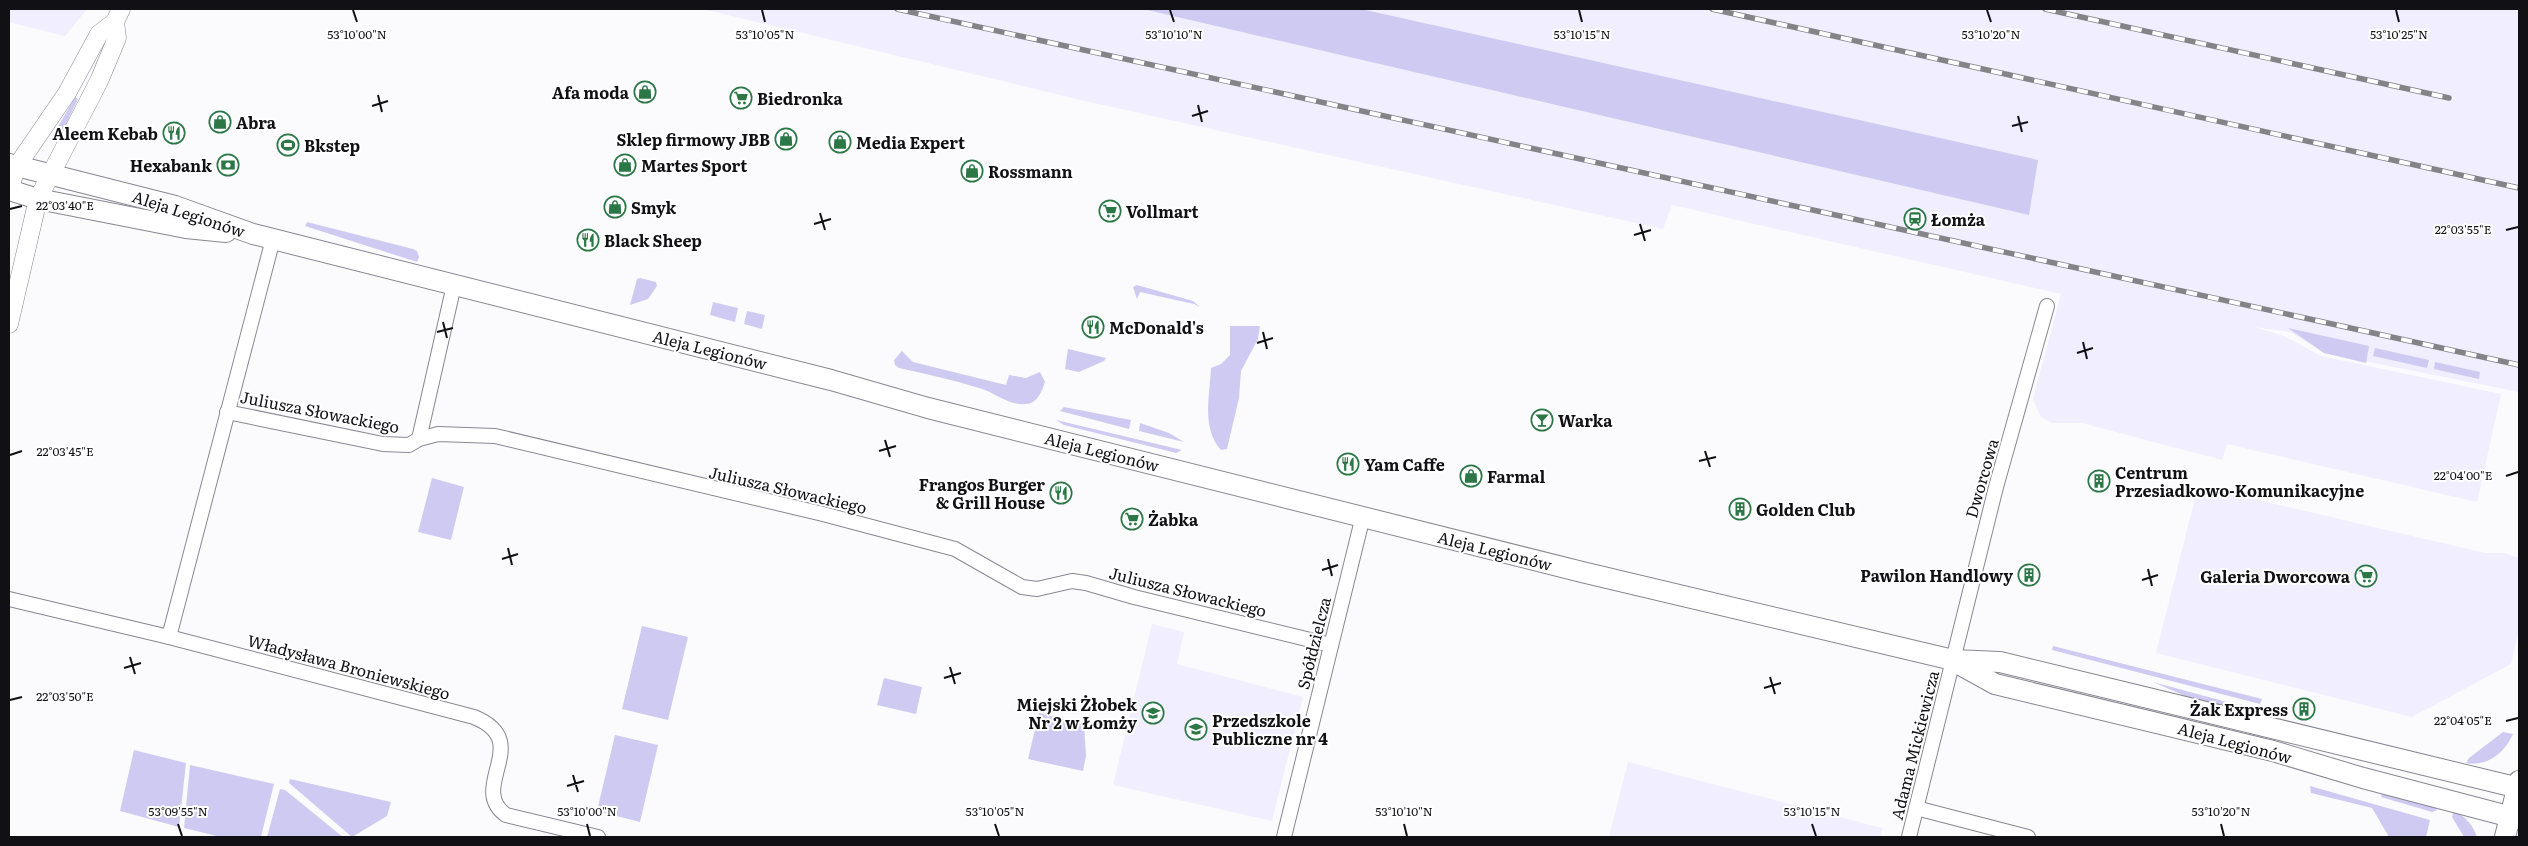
<svg xmlns="http://www.w3.org/2000/svg" width="2528" height="846" font-family="Literata,serif">
  <rect width="100%" height="100%" fill="#fbfbfe"/>
  <g fill="#f0eeff">
    <polygon points="9,9 87,9 65,36 9,22"/>
    <polygon points="703,9 2511,9 2519,11 2519,392 2324,353 2290,332 2254,327 2284,336 2321,356 2501,394 2477,502 2227,444 2222,460 2082,423 2052,423 2041,417 2033,399 2061,294 1672,205 1663,229 1085,101"/>
    <polygon points="2198,486 2485,553 2504,553 2519,558 2519,629 2511,664 2412,717 2156,653"/>
    <polygon points="1152,624 1184,632 1177,664 1303,697 1272,821 1113,785"/>
    <polygon points="1628,762 1882,828 1880,837 1609,837"/>
  </g>
  <g fill="#cfcaf1">
    <polygon points="1143,9 1361,9 2038,160 2029,215"/>
    <polygon points="75,97 78,99 58,141 51,139"/>
    <polygon points="307,222 413,249 417,251 419,257 417,262 305,226"/>
    <polygon points="640,278 656,282 657,286 648,299 630,305 637,279"/>
    <polygon points="1137,285 1193,301 1200,307 1194,304 1140,292 1137,299 1133,287"/>
    <polygon points="713,302 738,308 735,322 710,315"/>
    <polygon points="747,311 765,315 762,329 744,324"/>
    <path d="M1230 326H1260L1258 339 1241 371 1239 398 1227 449 1221 450C1201 428 1210 394 1211 368L1221 364 1230 355Z"/>
    <polygon points="2288,328 2369,346 2366,363 2324,353"/>
    <polygon points="2375,348 2429,360 2427,368 2373,356"/>
    <polygon points="1068,349 1106,358 1104,361 1079,372 1065,369"/>
    <path d="M902 351 913 362 1006 385 1009 375 1026 378 1040 372 1045 382C1042 391 1037 404 1026 404 1009 406 994 392 979 388 953 380 926 374 899 368L895 365 894 360Z"/>
    <polygon points="2435,362 2480,372 2479,379 2434,369"/>
    <polygon points="1064,407 1131,420 1129,429 1060,411"/>
    <polygon points="1056,420 1182,450 1176,453 1064,425"/>
    <polygon points="1140,423 1169,433 1184,442 1139,431"/>
    <polygon points="432,478 464,487 451,540 418,532"/>
    <polygon points="642,626 688,637 668,720 622,709"/>
    <polygon points="2053,646 2262,699 2260,704 2052,650"/>
    <polygon points="884,678 922,687 916,714 877,705"/>
    <polygon points="2153,682 2260,711 2259,715 2192,699"/>
    <polygon points="1039,713 1084,724 1086,756 1083,771 1028,759"/>
    <path d="M2503 732 2513 734C2505 752 2488 767 2466 763L2469 758Z"/>
    <polygon points="615,735 658,745 640,822 597,811"/>
    <polygon points="134,750 186,763 179,827 120,811"/>
    <polygon points="190,765 274,784 261,837 221,837 184,828"/>
    <polygon points="290,779 391,802 387,816 352,837 289,783"/>
    <polygon points="2310,786 2430,820 2426,837 2389,837 2372,808 2311,793"/>
    <polygon points="280,789 285,790 343,837 267,837"/>
    <polygon points="2382,793 2436,806 2437,810 2432,812 2381,797"/>
    <path d="M2454 811C2465 816 2473 825 2477 837H2464L2452 817Z"/>
  </g>
  <g fill="none" stroke-linecap="round" stroke-linejoin="round">
    <g stroke="#888793" stroke-width="16">
      <g id="minor">
        <polyline points="227,412 383,444 409,445 419,439 438,434 495,436 823,514 955,549 1022,587 1037,589 1072,581 1086,583 1134,597 1331,645"/>
        <polyline points="419,439 454,285"/>
        <path d="M9 599 169 637 474 717C535 742 467 787 506 815L598 837"/>
        <polyline points="169,637 273,239"/>
        <polyline points="1916,808 2028,837"/>
        <polyline points="1284,837 1363,516"/>
        <polyline points="1909,837 1996,487 2047,306"/>
      </g>
    </g>
    <g stroke="#888793" stroke-width="19">
      <g id="tertiary">
        <polyline points="9,190 17,166 67,93 99,34 115,22"/>
        <polyline points="9,324 38,199 99,81 117,38 115,22 121,9"/>
      </g>
    </g>
    <g stroke="#888793" stroke-width="22">
      <g id="secondary">
        <polyline points="9,164 175,206 253,234 831,380 928,408 1582,572 1953,660 2000,662 2519,788"/>
        <polyline points="9,190 38,199 186,228 226,232"/>
        <polyline points="1957,663 1995,684 2273,751 2363,778 2519,819"/>
        <polyline points="2505,837 2519,781"/>
      </g>
    </g>
    <use href="#minor" stroke="#fff" stroke-width="14"/>
    <use href="#tertiary" stroke="#fff" stroke-width="18"/>
    <use href="#secondary" stroke="#fff" stroke-width="20"/>
    <g stroke="#848488" stroke-width="5.5">
      <g id="rail">
        <polyline points="897,9 2519,365"/>
        <polyline points="1712,9 2519,188"/>
        <polyline points="2045,9 2449,98"/>
      </g>
    </g>
    <use href="#rail" stroke="#fff" stroke-width="4" stroke-dasharray="11" stroke-linecap="butt"/>
  </g>
  <path fill="none" stroke="#111115" stroke-width="2" d="M353 10 357 22M762 10 765 22M1170 10 1174 22M1579 10 1582 22M1987 10 1991 22M2396 10 2399 22M378 95 382 112M1198 105 1202 122M372 106 388 101M1192 116 1208 111M2018 116 2022 132M2012 126 2028 122M10 209 22 206M820 213 825 230M814 224 831 219M1640 224 1645 241M2506 230 2518 227M1634 235 1651 230M443 322 447 338M437 332 453 328M1263 332 1267 349M2083 342 2087 359M1257 343 1273 338M2077 353 2093 348M885 440 890 457M879 451 896 446M1705 451 1710 467M10 455 22 451M1699 461 1716 457M2506 476 2518 472M508 548 512 565M502 559 518 554M1328 559 1332 576M2148 569 2152 586M1322 570 1338 565M2142 580 2158 575M130 657 135 674M950 667 955 684M124 668 141 663M1770 677 1775 694M944 678 961 673M1764 688 1781 683M10 700 22 697M2506 721 2518 718M573 775 578 792M567 786 584 781M178 824 182 836M587 824 590 836M995 824 999 836M1404 824 1407 836M1812 824 1816 836M2221 824 2224 836"/>
  <defs>
    <g id="shop-ring" transform="scale(1.125)"><circle r="9.5" fill="#fff" stroke="#2b7746" stroke-width="1.5"/><path d="M-5-2.5h2.3a2.7 3.5 0 0 1 5.4 0H5L5.5 6h-11ZM-1.5-2.5h3a1.5 2.3 0 0 0-3 0Z" fill="#2b7746"/></g>
    <g id="supermarket-ring" transform="scale(1.125)"><circle r="9.5" fill="#fff" stroke="#2b7746" stroke-width="1.5"/><path d="M-6-5.5h2.5l.6 2H6L4.5 2H-2.5L-4.4-4H-6ZM-1.5 3.2a1.3 1.3 0 1 0 .1 0ZM3 3.2a1.3 1.3 0 1 0 .1 0Z" fill="#2b7746"/></g>
    <g id="restaurant-ring" transform="scale(1.125)"><circle r="9.5" fill="#fff" stroke="#2b7746" stroke-width="1.5"/><path d="M-5-6h1v4h1v-4h1v4h1v-4h1v5L-1.5 .5V6h-2V.5L-5-1ZM5-6V6H3V1.5H1.5Q1.5-4 5-6Z" fill="#2b7746"/></g>
    <g id="stadium-ring" transform="scale(1.125)"><circle r="9.5" fill="#fff" stroke="#2b7746" stroke-width="1.5"/><path d="M0-5a6.5 5 0 1 0 0 10a6.5 5 0 1 0 0-10ZM-3.5-1.8h7v3.6h-7Z" fill="#2b7746"/></g>
    <g id="bank-ring" transform="scale(1.125)"><circle r="9.5" fill="#fff" stroke="#2b7746" stroke-width="1.5"/><path d="M-6-4H6V4H-6ZM0-2.3a2.3 2.3 0 1 0 0 4.6a2.3 2.3 0 1 0 0-4.6Z" fill="#2b7746"/></g>
    <g id="station-ring" transform="scale(1.125)"><circle r="9.5" fill="#fff" stroke="#2b7746" stroke-width="1.5"/><path d="M-3-6H3Q5-6 5-4V2Q5 4 3 4L4.5 6H3L1.5 4h-3L-3 6H-4.5L-3 4Q-5 4-5 2V-4Q-5-6-3-6ZM-3.5-4v3h7v-3ZM-3.5 1v1.5H-2V1ZM2 1v1.5H3.5V1Z" fill="#2b7746"/></g>
    <g id="bar-ring" transform="scale(1.125)"><circle r="9.5" fill="#fff" stroke="#2b7746" stroke-width="1.5"/><path d="M-6-5H6L.8 .8V4.5H3.5V6h-7V4.5H-.8V.8Z" fill="#2b7746"/></g>
    <g id="building-ring" transform="scale(1.125)"><circle r="9.5" fill="#fff" stroke="#2b7746" stroke-width="1.5"/><path d="M-4-6H4V6H1V3H-1V6H-4ZM-2.5-4.3h1.7v1.8h-1.7ZM.8-4.3h1.7v1.8H.8ZM-2.5-1h1.7V.8h-1.7ZM.8-1h1.7V.8H.8Z" fill="#2b7746"/></g>
    <g id="school-ring" transform="scale(1.125)"><circle r="9.5" fill="#fff" stroke="#2b7746" stroke-width="1.5"/><path d="M0-5L7-2L0 1L-7-2ZM-4 1L0 2.5L4 1V4Q0 6-4 4Z" fill="#2b7746"/></g>
  </defs>
  <g fill-rule="evenodd">
    <use href="#shop-ring" x="645" y="92"/>
    <use href="#supermarket-ring" x="741" y="98"/>
    <use href="#shop-ring" x="220" y="122"/>
    <use href="#restaurant-ring" x="174" y="133"/>
    <use href="#shop-ring" x="786" y="139"/>
    <use href="#shop-ring" x="840" y="142"/>
    <use href="#stadium-ring" x="288" y="145"/>
    <use href="#bank-ring" x="228" y="165"/>
    <use href="#shop-ring" x="625" y="165"/>
    <use href="#shop-ring" x="972" y="171"/>
    <use href="#shop-ring" x="615" y="207"/>
    <use href="#supermarket-ring" x="1110" y="211"/>
    <use href="#station-ring" x="1915" y="219"/>
    <use href="#restaurant-ring" x="588" y="240"/>
    <use href="#restaurant-ring" x="1093" y="327"/>
    <use href="#bar-ring" x="1542" y="420"/>
    <use href="#restaurant-ring" x="1348" y="464"/>
    <use href="#shop-ring" x="1471" y="476"/>
    <use href="#building-ring" x="2099" y="481"/>
    <use href="#restaurant-ring" x="1061" y="493"/>
    <use href="#building-ring" x="1740" y="509"/>
    <use href="#supermarket-ring" x="1132" y="519"/>
    <use href="#building-ring" x="2029" y="575"/>
    <use href="#supermarket-ring" x="2366" y="576"/>
    <use href="#building-ring" x="2304" y="709"/>
    <use href="#school-ring" x="1153" y="713"/>
    <use href="#school-ring" x="1196" y="729"/>
  </g>
  <g text-anchor="middle" dominant-baseline="central" stroke-width="4" stroke-linejoin="round" paint-order="stroke">
    <g font-size="16" font-weight="bold" fill="#111115" stroke="#fff" text-anchor="start">
      <text x="629" y="92" text-anchor="end">Afa moda</text>
      <text x="757" y="98">Biedronka</text>
      <text x="236" y="122">Abra</text>
      <text x="158" y="133" text-anchor="end">Aleem Kebab</text>
      <text x="770" y="139" text-anchor="end">Sklep firmowy JBB</text>
      <text x="856" y="142">Media Expert</text>
      <text x="304" y="145">Bkstep</text>
      <text x="212" y="165" text-anchor="end">Hexabank</text>
      <text x="641" y="165">Martes Sport</text>
      <text x="988" y="171">Rossmann</text>
      <text x="631" y="207">Smyk</text>
      <text x="1126" y="211">Vollmart</text>
      <text x="1931" y="219">Łomża</text>
      <text x="604" y="240">Black Sheep</text>
      <text x="1109" y="327">McDonald's</text>
      <text x="1558" y="420">Warka</text>
      <text x="1364" y="464">Yam Caffe</text>
      <text x="2115" y="472">Centrum<tspan x="2115" dy="18">Przesiadkowo-Komunikacyjne</tspan></text>
      <text x="1487" y="476">Farmal</text>
      <text x="1045" y="484" text-anchor="end">Frangos Burger<tspan x="1045" dy="18">&amp; Grill House</tspan></text>
      <text x="1756" y="509">Golden Club</text>
      <text x="1148" y="519">Żabka</text>
      <text x="2013" y="575" text-anchor="end">Pawilon Handlowy</text>
      <text x="2350" y="576" text-anchor="end">Galeria Dworcowa</text>
      <text x="1137" y="704" text-anchor="end">Miejski Żłobek<tspan x="1137" dy="18">Nr 2 w Łomży</tspan></text>
      <text x="2288" y="709" text-anchor="end">Żak Express</text>
      <text x="1212" y="720">Przedszkole<tspan x="1212" dy="18">Publiczne nr 4</tspan></text>
    </g>
    <g font-size="16" fill="#111115" stroke="#fff">
      <text transform="translate(189 213) rotate(18)">Aleja Legionów</text>
      <text transform="translate(710 349) rotate(14)">Aleja Legionów</text>
      <text transform="translate(320 411) rotate(11)">Juliusza Słowackiego</text>
      <text transform="translate(1102 451) rotate(14)">Aleja Legionów</text>
      <text transform="translate(1981 478) rotate(-74)">Dworcowa</text>
      <text transform="translate(788 489) rotate(13)">Juliusza Słowackiego</text>
      <text transform="translate(1495 550) rotate(14)">Aleja Legionów</text>
      <text transform="translate(1188 591) rotate(14)">Juliusza Słowackiego</text>
      <text transform="translate(1313 643) rotate(-76)">Spółdzielcza</text>
      <text transform="translate(349 666) rotate(15)">Władysława Broniewskiego</text>
      <text transform="translate(2235 742) rotate(15)">Aleja Legionów</text>
      <text transform="translate(1914 745) rotate(-76)">Adama Mickiewicza</text>
    </g>
  </g>
  <g font-size="12" text-anchor="middle" fill="#111115" stroke="#fff" stroke-width="4" stroke-linejoin="round" paint-order="stroke">
    <text x="357" y="39">53°10'00"N</text>
    <text x="765" y="39">53°10'05"N</text>
    <text x="1174" y="39">53°10'10"N</text>
    <text x="1582" y="39">53°10'15"N</text>
    <text x="1991" y="39">53°10'20"N</text>
    <text x="2399" y="39">53°10'25"N</text>
    <text x="65" y="210">22°03'40"E</text>
    <text x="2463" y="234">22°03'55"E</text>
    <text x="65" y="456">22°03'45"E</text>
    <text x="2463" y="480">22°04'00"E</text>
    <text x="65" y="701">22°03'50"E</text>
    <text x="2463" y="725">22°04'05"E</text>
    <text x="178" y="816">53°09'55"N</text>
    <text x="587" y="816">53°10'00"N</text>
    <text x="995" y="816">53°10'05"N</text>
    <text x="1404" y="816">53°10'10"N</text>
    <text x="1812" y="816">53°10'15"N</text>
    <text x="2221" y="816">53°10'20"N</text>
  </g>
  <rect width="2528" height="846" fill="none" stroke="#111115" stroke-width="20"/>
</svg>
